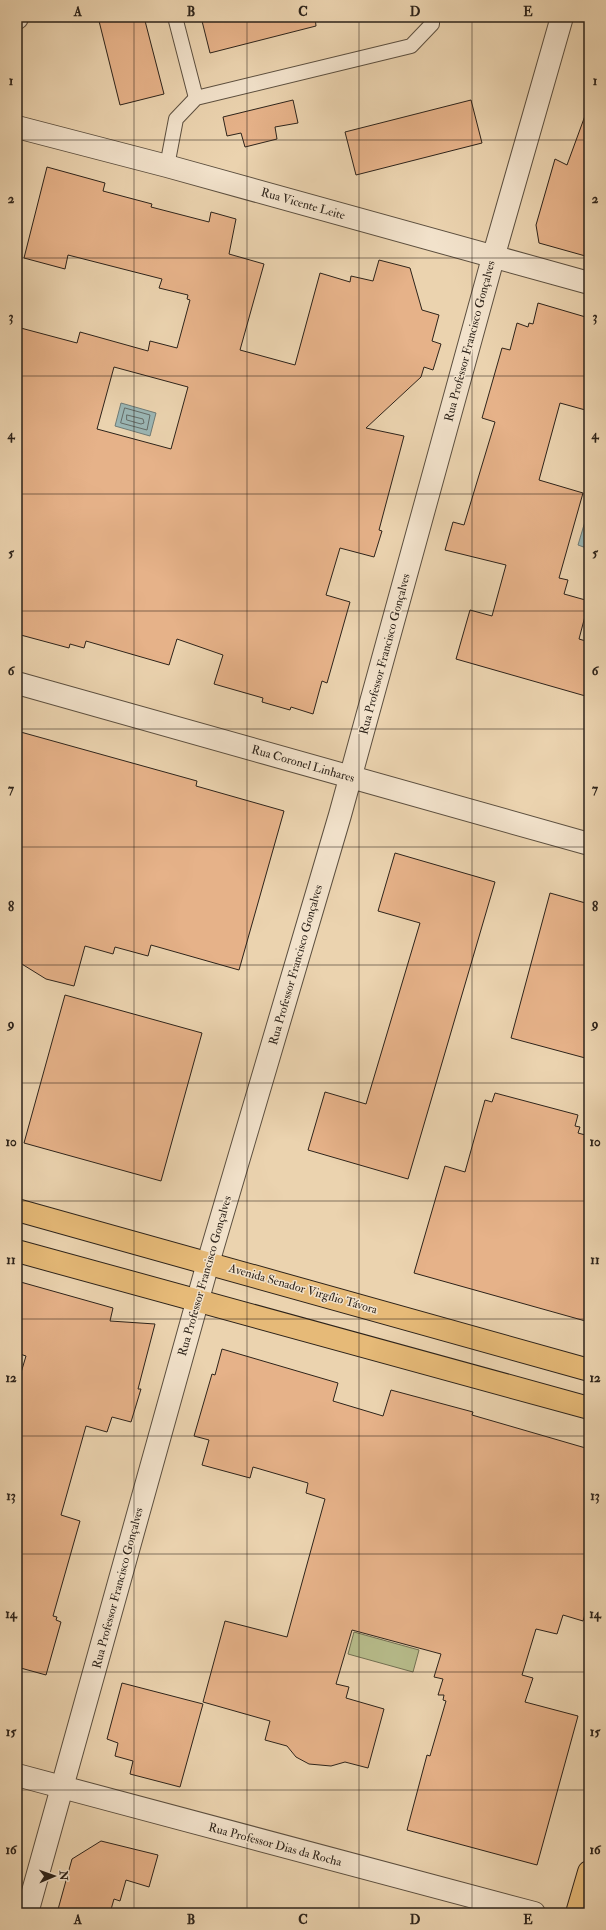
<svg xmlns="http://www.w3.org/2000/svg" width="606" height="1930" font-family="'IM FELL Double Pica',serif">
  <rect width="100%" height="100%" fill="#ebd3af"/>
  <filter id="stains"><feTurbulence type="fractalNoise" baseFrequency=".005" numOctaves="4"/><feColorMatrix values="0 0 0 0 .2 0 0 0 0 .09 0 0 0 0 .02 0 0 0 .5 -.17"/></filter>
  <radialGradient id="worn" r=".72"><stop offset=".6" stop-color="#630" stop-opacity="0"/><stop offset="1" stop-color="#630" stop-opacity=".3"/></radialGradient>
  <polygon fill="#b7bc8b" stroke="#727052" points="354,1632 419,1650 413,1672 348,1654"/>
  <g fill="#9bb6b4" stroke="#6f7b76">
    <polygon points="121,403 156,413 150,436 115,426"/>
    <polygon points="589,508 589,549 578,545"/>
  </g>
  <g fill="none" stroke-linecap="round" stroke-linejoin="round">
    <g stroke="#646c67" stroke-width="1">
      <polygon points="125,408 150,415 147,430 121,423"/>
      <polygon points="127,415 143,419 144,423 141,424 127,420"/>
    </g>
  </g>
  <g fill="#e6b289" stroke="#2d231a" fill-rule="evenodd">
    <polygon points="98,17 144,17 164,94 120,105"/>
    <polygon points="201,17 315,17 316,26 210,53"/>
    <polygon points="293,100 298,123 275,127 277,139 245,147 241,133 227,136 223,117"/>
    <polygon points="471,100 482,143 356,175 345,132"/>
    <polygon points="586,113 589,114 589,257 539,243 536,225 555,159 567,165"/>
    <path d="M47 167 105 183 103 191 152 204 151 207 209 222 211 212 236 219 229 254 264 264 240 350 295 365 320 273 350 282 351 276 373 281 379 260 410 268 422 310 439 315 432 341 441 344 433 370 424 367 421 377 366 428 404 436 379 530 382 531 374 557 340 548 326 595 350 602 327 683 322 681 313 714 291 707 290 710 262 702 263 698 214 684 223 655 177 639 169 665 86 641 84 648 70 644 69 648 17 634V327L77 343 80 332 148 351 150 341 177 348 190 300 187 299 188 295 159 288 162 279 68 255 65 269 24 258ZM114 367 188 387 171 449 97 429Z"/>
    <polygon points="538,303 589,318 589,411 560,403 539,480 583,493 559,578 568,580 564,594 589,601 579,639 589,642 589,697 456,659 470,610 492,616 506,565 445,550 453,522 464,525 495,422 482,418 502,348 510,350 517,323 528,327 529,323 533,324"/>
    <polygon points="17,731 197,781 196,786 284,811 239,970 151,945 148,956 115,947 113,954 85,946 74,986 46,979 17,961"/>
    <polygon points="395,853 495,882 408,1179 308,1150 325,1092 366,1104 420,923 378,911"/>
    <polygon points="550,893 589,904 589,1059 511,1038"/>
    <polygon points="65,995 202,1033 161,1181 24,1143"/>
    <polygon points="495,1093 578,1115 575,1126 580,1127 578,1133 589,1136 589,1322 414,1273 445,1166 465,1172 485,1100 492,1102"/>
    <polygon points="17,1281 113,1308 110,1321 155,1324 138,1389 141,1389 131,1422 112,1417 107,1432 86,1426 61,1515 80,1521 53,1616 57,1617 56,1620 61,1622 46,1675 17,1667 17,1386 26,1356 17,1353"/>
    <polygon points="222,1349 338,1383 333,1401 383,1416 391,1390 473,1412 472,1415 589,1449 589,1601 583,1621 563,1615 557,1634 536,1629 522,1675 533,1678 525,1702 578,1716 537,1865 407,1830 427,1755 430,1756 446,1701 443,1700 444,1695 438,1695 443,1679 434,1677 441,1654 352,1630 336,1684 349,1687 346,1698 384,1709 368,1768 345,1762 331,1766 309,1764 296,1757 287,1746 265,1740 270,1721 203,1702 225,1621 287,1637 325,1499 306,1493 308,1483 253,1467 250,1478 202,1465 209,1440 194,1436 212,1374 215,1375"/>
    <polygon points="122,1683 203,1704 180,1787 130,1774 133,1761 115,1756 118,1743 107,1739"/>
    <polygon points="101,1841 158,1855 149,1887 126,1880 120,1901 114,1899 110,1913 57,1913 72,1859"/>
  </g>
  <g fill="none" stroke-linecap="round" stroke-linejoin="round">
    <g stroke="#5c4f3f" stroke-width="16">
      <g id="lane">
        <polyline points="175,17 196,98"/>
        <polyline points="167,166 176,119 196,98 411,46 432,24 432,17"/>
      </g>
    </g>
    <g stroke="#5c4f3f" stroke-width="24">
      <g id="street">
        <polyline points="17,18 17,17"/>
        <polyline points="17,127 167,166 589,283"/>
        <polyline points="17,683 589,844"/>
        <polyline points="17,1775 534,1913"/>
        <polyline points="27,1913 208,1263 340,815 493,258 562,17"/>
      </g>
    </g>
    <g stroke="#2d231a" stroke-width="24">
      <g id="primary">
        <polyline points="17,1210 589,1370"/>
        <polyline points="17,1251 589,1408"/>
        <polyline points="577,1913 589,1872"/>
      </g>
    </g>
    <use href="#lane" stroke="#f2e2cb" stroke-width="14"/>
    <use href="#street" stroke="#f2e2cb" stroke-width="22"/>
    <use href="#primary" stroke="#e6ba78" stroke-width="22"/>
  </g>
  <path fill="none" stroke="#2d231a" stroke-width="1" stroke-opacity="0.55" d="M134 17V1913M247 17V1913M359 17V1913M472 17V1913M17 140H589M17 258H589M17 376H589M17 494H589M17 611H589M17 729H589M17 847H589M17 965H589M17 1083H589M17 1201H589M17 1319H589M17 1436H589M17 1554H589M17 1672H589M17 1790H589"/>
  <g text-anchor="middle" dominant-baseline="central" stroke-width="3" stroke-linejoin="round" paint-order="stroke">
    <g font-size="12" fill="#2d231a" stroke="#f2e2cb">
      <text transform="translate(303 204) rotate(16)">Rua Vicente Leite</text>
      <text transform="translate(470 341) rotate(-75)">Rua Professor Francisco Gonçalves</text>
      <text transform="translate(385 654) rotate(-75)">Rua Professor Francisco Gonçalves</text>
      <text transform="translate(303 764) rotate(16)">Rua Coronel Linhares</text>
      <text transform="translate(296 965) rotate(-74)">Rua Professor Francisco Gonçalves</text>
      <text transform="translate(205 1276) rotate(-74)">Rua Professor Francisco Gonçalves</text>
      <text transform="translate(303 1289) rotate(16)">Avenida Senador Virgílio Távora</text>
      <text transform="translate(118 1588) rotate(-75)">Rua Professor Francisco Gonçalves</text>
      <text transform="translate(275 1845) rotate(15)">Rua Professor Dias da Rocha</text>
    </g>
  </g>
  <rect width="606" height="1930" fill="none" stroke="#ebd3af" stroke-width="44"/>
  <g transform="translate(54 1876) rotate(88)" stroke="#f2e2cb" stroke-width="3" paint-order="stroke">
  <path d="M0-3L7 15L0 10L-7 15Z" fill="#2d231a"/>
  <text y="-6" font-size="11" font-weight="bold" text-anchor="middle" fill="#2d231a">N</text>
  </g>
  <rect x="22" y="22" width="562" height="1886" fill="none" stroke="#2d231a" stroke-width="1.5"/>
  <g font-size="13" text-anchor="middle" font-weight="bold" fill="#2d231a">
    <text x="78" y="16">A</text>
    <text x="191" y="16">B</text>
    <text x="303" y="16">C</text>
    <text x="415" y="16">D</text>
    <text x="528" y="16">E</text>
    <text x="11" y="85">1</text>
    <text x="595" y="85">1</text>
    <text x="11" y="203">2</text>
    <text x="595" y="203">2</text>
    <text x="11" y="321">3</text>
    <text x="595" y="321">3</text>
    <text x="11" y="439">4</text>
    <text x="595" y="439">4</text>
    <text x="11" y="557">5</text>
    <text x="595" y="557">5</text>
    <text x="11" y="675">6</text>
    <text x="595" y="675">6</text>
    <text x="11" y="793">7</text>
    <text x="595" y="793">7</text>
    <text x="11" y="911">8</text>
    <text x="595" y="911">8</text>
    <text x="11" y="1028">9</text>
    <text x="595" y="1028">9</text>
    <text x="11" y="1146">10</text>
    <text x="595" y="1146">10</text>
    <text x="11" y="1264">11</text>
    <text x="595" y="1264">11</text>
    <text x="11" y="1382">12</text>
    <text x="595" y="1382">12</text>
    <text x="11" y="1500">13</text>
    <text x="595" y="1500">13</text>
    <text x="11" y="1618">14</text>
    <text x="595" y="1618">14</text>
    <text x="11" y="1736">15</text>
    <text x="595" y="1736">15</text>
    <text x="11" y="1854">16</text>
    <text x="595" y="1854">16</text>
    <text x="78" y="1924">A</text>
    <text x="191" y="1924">B</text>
    <text x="303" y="1924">C</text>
    <text x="415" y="1924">D</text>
    <text x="528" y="1924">E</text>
  </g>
  <rect width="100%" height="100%" filter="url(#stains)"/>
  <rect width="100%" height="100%" fill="url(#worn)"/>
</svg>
